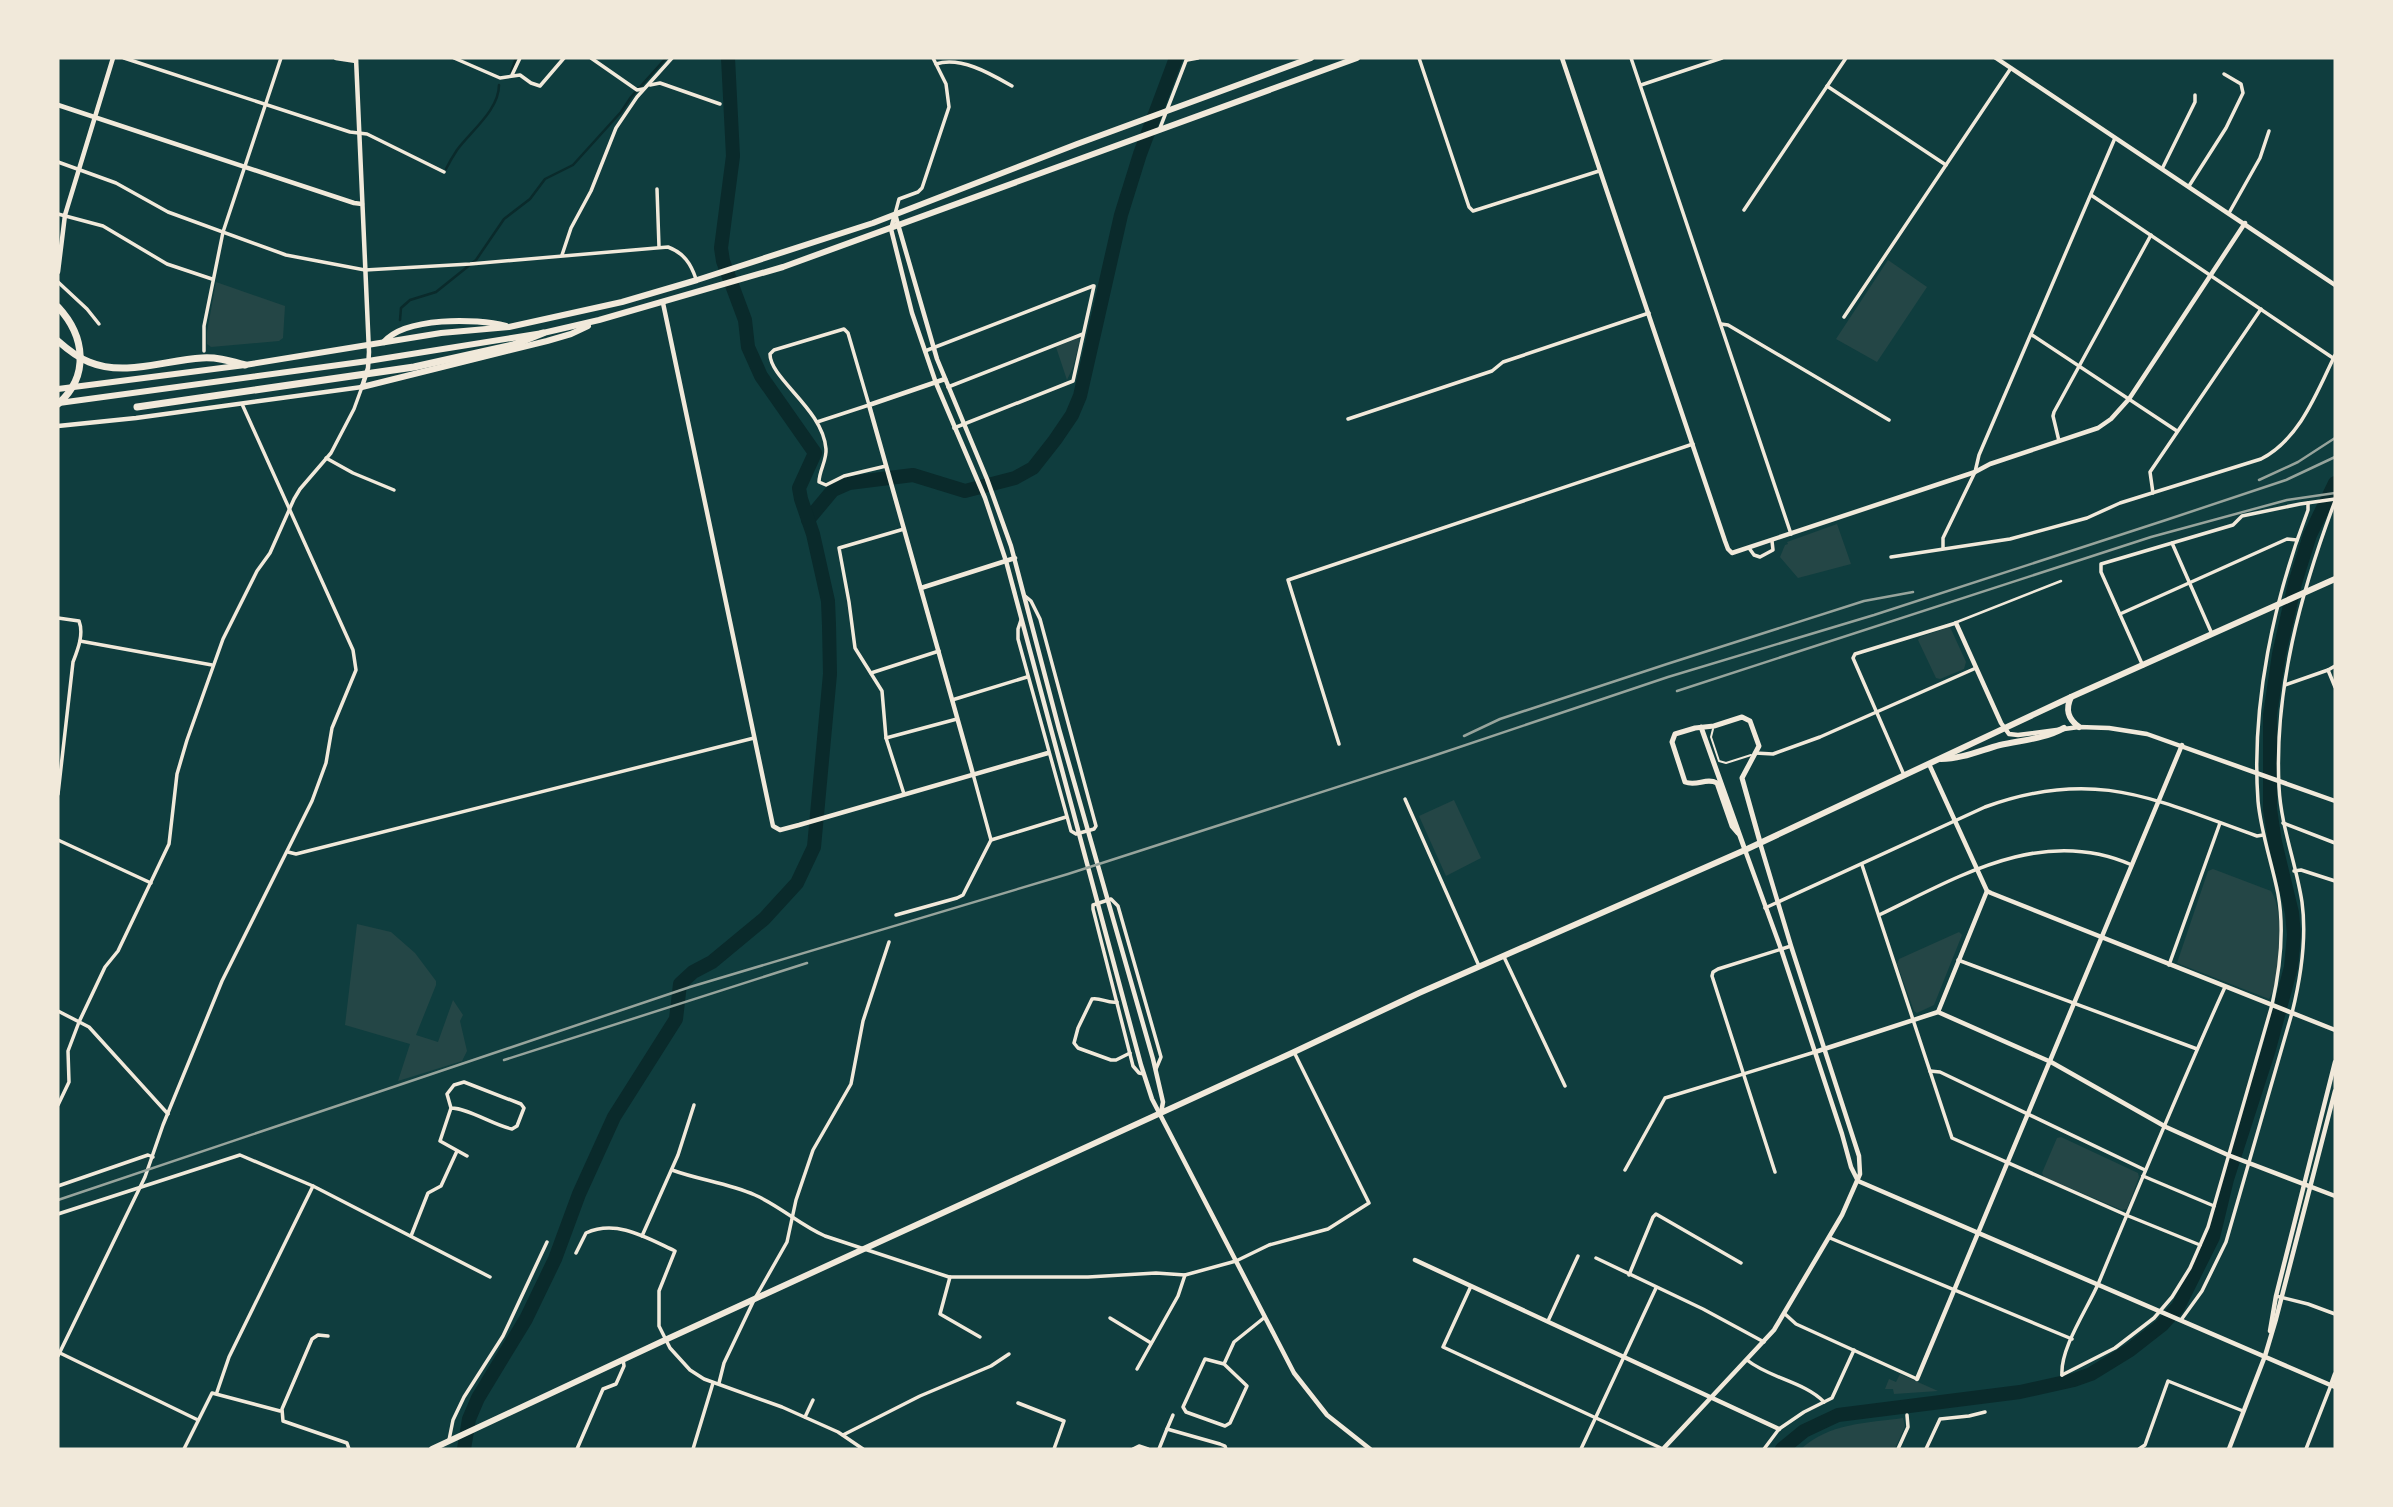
<svg xmlns="http://www.w3.org/2000/svg" width="2393" height="1507" font-family="Helvetica,sans-serif">
  <rect width="100%" height="100%" fill="#0f3d3e"/>
  <g fill="#244646">
    <polygon points="1888,260 1927,287 1877,362 1836,339"/>
    <polygon points="216,282 285,306 283,338 279,341 211,347 207,344 207,332"/>
    <polygon points="1078,338 1080,340 1073,367 1067,380 1056,347"/>
    <polygon points="1837,524 1851,564 1798,578 1780,557 1785,545 1788,544 1787,542"/>
    <polygon points="1950,627 1966,662 1964,669 1940,679 1936,678 1918,640 1920,637"/>
    <polygon points="1454,800 1481,858 1446,876 1419,816"/>
    <path d="M2213 869 2271 891C2285 912 2282 979 2269 999L2177 963 2208 871Z"/>
    <polygon points="357,924 391,932 415,953 436,981 436,985 416,1035 438,1042 453,1000 463,1015 460,1021 467,1051 462,1061 398,1081 410,1044 345,1025"/>
    <polygon points="1959,932 1962,935 1934,1005 1917,1013 1914,1011 1897,964 1899,959"/>
    <polygon points="2061,1137 2138,1173 2139,1177 2127,1209 2122,1210 2044,1177 2042,1173 2057,1138"/>
    <polygon points="1900,1374 1938,1391 1894,1394 1893,1389 1885,1389 1889,1379 1896,1382"/>
    <path d="M1903 1418 1905 1426 1895 1449H1801C1829 1423 1867 1423 1903 1418Z"/>
  </g>
  <g fill="none" stroke-linecap="round" stroke-linejoin="round">
    <g stroke="#0a2a2b" stroke-width="2.5">
      <polyline points="511,72 516,58"/>
      <path d="M446 169C449 163 453 156 457 150 471 131 499 110 499 85"/>
      <polyline points="400,320 401,308 410,300 436,292 476,260 504,219 530,199 545,179 573,165 621,112 631,97 666,58"/>
    </g>
    <g stroke="#0a2a2b" stroke-width="14">
      <polyline points="808,520 833,490 849,483 913,475 965,491 1015,478 1033,468 1055,440 1072,415 1080,396 1121,215 1140,154 1176,58"/>
      <polyline points="464,1449 469,1419 478,1398 526,1319 555,1259 579,1194 614,1117 676,1019 680,984 693,972 712,962 764,919 797,883 814,847 830,674 829,625 828,601 813,534 801,499 799,488 815,453 761,376 748,347 745,320 723,261 721,248 733,156 728,58"/>
      <polyline points="1782,1449 1804,1431 1838,1415 2020,1392 2074,1380 2091,1374 2130,1350 2162,1325 2178,1307 2213,1237 2227,1179 2269,1049 2291,967 2294,935 2292,913 2275,842 2270,809 2270,715 2279,654 2295,583 2310,535 2335,483"/>
    </g>
    <polyline stroke="#f1e9da" stroke-width="2" points="1713,729 1711,737 1719,761 1726,763 1751,755"/>
    <polyline stroke="#f1e9da" stroke-width="2.5" points="1957,622 2061,581"/>
    <g stroke="#f1e9da" stroke-width="3.5">
      <polyline points="124,58 350,132 367,134 444,172"/>
      <polyline points="454,58 500,78 520,75 531,83 540,86 564,58"/>
      <polyline points="591,58 637,90 643,89"/>
      <polyline points="1419,58 1469,207 1473,211 1599,171"/>
      <polyline points="1631,58 1791,534"/>
      <polyline points="1187,60 1198,58"/>
      <path d="M936 64C961 56 991 74 1012 86"/>
      <polyline points="512,75 520,58"/>
      <polyline points="650,85 660,83 720,104"/>
      <polyline points="1641,85 1722,58"/>
      <polyline points="1827,86 1946,165"/>
      <polyline points="1160,128 1187,58"/>
      <path d="M58 162 116 183 168 212 286 255 365 270 470 264 668 247C684 253 691 264 696 279"/>
      <polyline points="2162,169 2195,102 2195,95"/>
      <polyline points="2189,186 2226,128 2243,93 2241,84 2224,74"/>
      <polyline points="657,189 659,247"/>
      <polyline points="2091,195 2333,358"/>
      <polyline points="1744,210 1846,58"/>
      <polyline points="2229,213 2260,158 2269,131"/>
      <polyline points="58,214 103,226 167,264 212,279"/>
      <polyline points="895,214 899,199 918,192 922,188 949,107 946,84 933,58"/>
      <polyline points="562,255 571,228 591,191 616,128 637,97 672,58"/>
      <polyline points="58,282 87,309 99,324"/>
      <polyline points="1844,317 2011,68"/>
      <polyline points="1721,324 1728,325 1889,420"/>
      <polyline points="2032,335 2177,431"/>
      <polyline points="204,351 204,326 223,232 281,58"/>
      <polyline points="925,351 1093,286"/>
      <polyline points="948,387 1083,334"/>
      <polyline points="1348,419 1492,371 1503,362 1649,313"/>
      <path d="M817 422 869 405 848 333 844 329 774 350 770 354C770 379 823 409 826 449 827 460 819 471 819 482L826 485 844 476 886 466"/>
      <polyline points="954,428 1073,381 1094,286"/>
      <polyline points="2059,441 2053,416 2054,412 2151,235"/>
      <polyline points="326,458 353,473 394,490"/>
      <polyline points="2153,493 2150,472 2261,309"/>
      <polyline points="2172,543 2212,634"/>
      <polyline points="1749,548 1754,555 1760,557 1773,550 1772,541"/>
      <polyline points="1943,548 1943,538 1975,472 1979,455 2115,138"/>
      <path d="M1891 557 2010 539 2087 518 2120 503 2261 459C2300 439 2317 392 2335 355"/>
      <polyline points="2120,614 2287,539 2297,540"/>
      <path d="M58 618 79 621C84 634 78 649 73 662L58 794"/>
      <polyline points="1021,620 1018,629 1018,639 1071,831 1076,834 1094,829 1096,826 1040,619 1031,601 1025,596"/>
      <polyline points="80,641 212,665"/>
      <polyline points="2143,666 2101,572 2101,564 2233,525 2242,516 2300,504 2335,499"/>
      <polyline points="2335,666 2328,670 2335,687"/>
      <polyline points="871,673 939,651"/>
      <polyline points="2285,685 2328,670"/>
      <polyline points="952,700 1027,677"/>
      <polyline points="886,738 957,719"/>
      <polyline points="1339,744 1288,580 1693,444"/>
      <polyline points="1755,753 1773,754 1820,737 1976,668"/>
      <polyline points="1904,775 1853,658 1855,654 1956,623"/>
      <polyline points="904,794 886,738 882,691 855,648 849,602 839,548 904,529"/>
      <polyline points="1405,799 1479,966"/>
      <polyline points="2283,823 2335,843"/>
      <polyline points="58,840 151,883"/>
      <polyline points="991,840 1066,817"/>
      <polyline points="288,852 296,854 754,738"/>
      <polyline points="1862,865 1952,1138 2126,1215 2200,1245"/>
      <polyline points="2294,871 2301,870 2335,881"/>
      <path d="M1765 908 1985 807C2095 767 2153 799 2257 836L2263 835"/>
      <polyline points="896,915 957,898 963,895 966,889 991,840 973,774"/>
      <path d="M1879 915C1958 877 2042 825 2132 865"/>
      <polyline points="1504,957 1565,1086"/>
      <polyline points="1958,960 2197,1049"/>
      <polyline points="2169,965 2220,823"/>
      <path d="M1117 1002C1108 1004 1100 997 1092 999L1078 1028 1074 1043 1078 1048 1111 1060H1116L1130 1053"/>
      <polyline points="58,1011 89,1027 168,1114"/>
      <polyline points="1930,1071 1940,1072 2145,1170"/>
      <polyline points="1144,1074 1139,1073 1133,1066 1093,909 1093,905 1111,899 1118,906 1161,1057 1156,1069"/>
      <polyline points="58,1105 69,1082 68,1051 79,1022 105,967 118,951 169,844 177,774 187,740 223,639 257,571 270,553 294,499 300,489 331,453 354,409 362,387"/>
      <path d="M451 1108 447 1094 454 1085 464 1082 521 1104 524 1108 517 1126 512 1129C493 1125 468 1108 451 1108L440 1141 467 1156"/>
      <path d="M672 1170C699 1180 728 1183 755 1195 780 1206 800 1225 825 1236L949 1277H1088L1156 1273 1185 1275 1236 1261 1269 1245 1328 1229 1369 1203 1294 1052"/>
      <polyline points="1625,1170 1665,1098 1815,1052"/>
      <polyline points="1775,1172 1712,976 1713,972 1718,969 1791,946"/>
      <polyline points="2143,1176 2214,1206"/>
      <polyline points="58,1186 148,1155 153,1157"/>
      <polyline points="58,1214 240,1155 313,1186 490,1277"/>
      <polyline points="411,1236 428,1193 441,1186 457,1151"/>
      <polyline points="642,1236 678,1155 694,1105"/>
      <polyline points="1830,1238 2072,1339"/>
      <path d="M576 1253 586 1233C617 1219 647 1238 675 1251L659 1291V1326L670 1348 690 1370 704 1379 782 1407 838 1432 863 1449"/>
      <polyline points="1596,1258 1703,1309 1764,1342"/>
      <polyline points="1629,1275 1653,1217 1656,1214 1741,1263"/>
      <polyline points="950,1277 940,1314 980,1337"/>
      <polyline points="1471,1286 1443,1347 1663,1449"/>
      <polyline points="2276,1296 2308,1304 2335,1314"/>
      <polyline points="1785,1314 1796,1324 1917,1379"/>
      <polyline points="1110,1318 1151,1343"/>
      <path d="M2181 1320 2202 1291 2226 1242 2292 1013C2301 977 2307 939 2302 902 2296 863 2281 827 2279 787 2274 689 2301 592 2335 501"/>
      <polyline points="1548,1321 1578,1256"/>
      <polyline points="328,1336 318,1335 312,1339 282,1409 283,1421 347,1443 349,1449"/>
      <polyline points="60,1353 198,1420"/>
      <polyline points="58,1356 145,1177 163,1125 222,981 312,801 326,763 332,728 356,670 353,650 242,404"/>
      <path d="M1747 1360C1769 1378 1805 1382 1824 1402"/>
      <polyline points="1224,1364 1205,1359 1183,1407 1186,1412 1225,1426 1230,1423 1247,1386 1224,1364 1234,1342 1265,1317"/>
      <polyline points="1137,1369 1178,1296 1185,1275"/>
      <path d="M2062 1375 2115 1348 2154 1318 2172 1297 2190 1268 2208 1227 2272 1005C2280 969 2285 931 2278 894 2272 863 2261 833 2258 801 2251 705 2274 599 2308 510V503"/>
      <path d="M2062 1375C2060 1348 2088 1308 2099 1282 2140 1183 2181 1084 2225 987"/>
      <polyline points="719,1383 724,1363 754,1300 787,1242 796,1200 813,1150 851,1084 863,1021 889,942"/>
      <polyline points="217,1392 229,1357 313,1186"/>
      <polyline points="1018,1403 1064,1421 1054,1449"/>
      <polyline points="805,1417 813,1400"/>
      <polyline points="1167,1429 1173,1415"/>
      <polyline points="843,1435 920,1396 991,1366 1009,1354"/>
      <polyline points="449,1440 453,1420 464,1397 503,1336 547,1242"/>
      <polyline points="184,1449 212,1393 280,1411"/>
      <polyline points="577,1449 603,1389 616,1384 624,1366 623,1359"/>
      <polyline points="693,1449 713,1383"/>
      <polyline points="1133,1449 1139,1446 1148,1449"/>
      <polyline points="1159,1449 1167,1429 1220,1444 1225,1446 1226,1449"/>
      <polyline points="1581,1449 1656,1288"/>
      <polyline points="1764,1449 1779,1429 1804,1412 1832,1398 1854,1350"/>
      <polyline points="1898,1449 1908,1427 1907,1415"/>
      <polyline points="1926,1449 1940,1419 1969,1416 1985,1412"/>
      <polyline points="2139,1449 2145,1445 2168,1381 2243,1411"/>
      <polyline points="2306,1449 2331,1385"/>
    </g>
    <g stroke="#f1e9da" stroke-width="4.5">
      <polyline points="336,58 356,61"/>
      <polyline points="1562,58 1725,541 1728,549 1732,553 1975,472 1990,464 2098,428 2111,419 2129,399 2245,223"/>
      <polyline points="1996,58 2335,285"/>
      <polyline points="58,105 354,203 362,204"/>
      <polyline points="895,214 891,229 912,313 936,383 985,498 1006,561 1141,1065 1152,1099 1294,1373 1327,1415 1370,1449"/>
      <polyline points="895,214 937,359 987,479 1011,546 1059,729 1153,1059 1163,1102 1161,1113"/>
      <polyline points="58,272 65,215 113,58"/>
      <polyline points="663,303 773,826 780,830 799,825 1048,753"/>
      <polyline points="945,379 869,405 973,774"/>
      <polyline points="58,426 136,418 362,387 368,368 369,352 356,58"/>
      <polyline points="921,588 1015,558"/>
      <polyline points="1956,623 2001,723 2009,734 2018,735 2079,727 2109,728 2147,734 2335,801"/>
      <polyline points="1929,764 1987,891 1991,893 2335,1030"/>
      <polyline points="1745,850 1781,949 1842,1134 1851,1167 1858,1181 2335,1387"/>
      <polyline points="1938,1012 1987,891"/>
      <polyline points="1815,1052 1938,1012 2051,1062 2166,1127 2228,1155 2335,1196"/>
      <polyline points="1415,1260 1779,1429"/>
      <polyline points="2270,1331 2276,1296 2335,1062"/>
      <polyline points="1917,1379 2182,745"/>
      <polyline points="2331,1385 2335,1374"/>
      <polyline points="1663,1449 1774,1330 1842,1215 1860,1174 1859,1156 1791,946 1760,843"/>
      <polyline points="2229,1449 2265,1356 2276,1319 2335,1091"/>
    </g>
    <g stroke="#f1e9da" stroke-width="5">
      <polyline points="1701,727 1745,850"/>
      <path d="M1738 833 1732 826 1717 783C1706 777 1697 787 1685 782L1672 742 1675 734 1695 728 1714 726 1742 717 1750 721 1759 746 1742 778 1760 842"/>
    </g>
    <g stroke="#f1e9da" stroke-width="6">
      <path d="M2071 697C2065 710 2068 719 2079 727"/>
      <path d="M1941 759C1962 759 1981 750 2000 745 2022 740 2044 739 2064 728"/>
      <polyline points="432,1449 665,1340 1294,1052 1419,993 1745,850 2071,697 2335,579"/>
    </g>
    <g stroke="#f1e9da" stroke-width="6">
      <path d="M384 342C405 317 476 318 506 326"/>
      <polyline points="362,387 547,341 571,334 588,326"/>
      <polyline points="58,389 245,365 441,333 509,327 622,302 697,280 873,223 1077,144 1311,58"/>
      <polyline points="59,403 368,361 543,333 599,320 783,267 1357,58"/>
    </g>
    <g stroke="#f1e9da" stroke-width="7">
      <path d="M58 307C85 336 90 376 58 404"/>
      <path d="M58 341C67 349 77 357 89 362 125 377 165 360 202 358 217 357 230 361 245 365"/>
      <polyline points="137,407 414,367 513,345 543,333"/>
    </g>
    <g stroke="#97a49c" stroke-width="2.5">
      <polyline points="2259,480 2298,462 2335,438"/>
      <polyline points="1677,691 2151,537 2287,500 2335,493"/>
      <polyline points="1464,736 1500,719 1667,664 1864,601 1913,592"/>
      <polyline points="504,1060 807,963"/>
      <polyline points="58,1200 690,987 1068,874 1427,758 1668,677 1874,615 2166,520 2286,480 2335,457"/>
    </g>
  </g>
  <rect width="2393" height="1507" fill="none" stroke="#f1e9da" stroke-width="119"/>
</svg>
